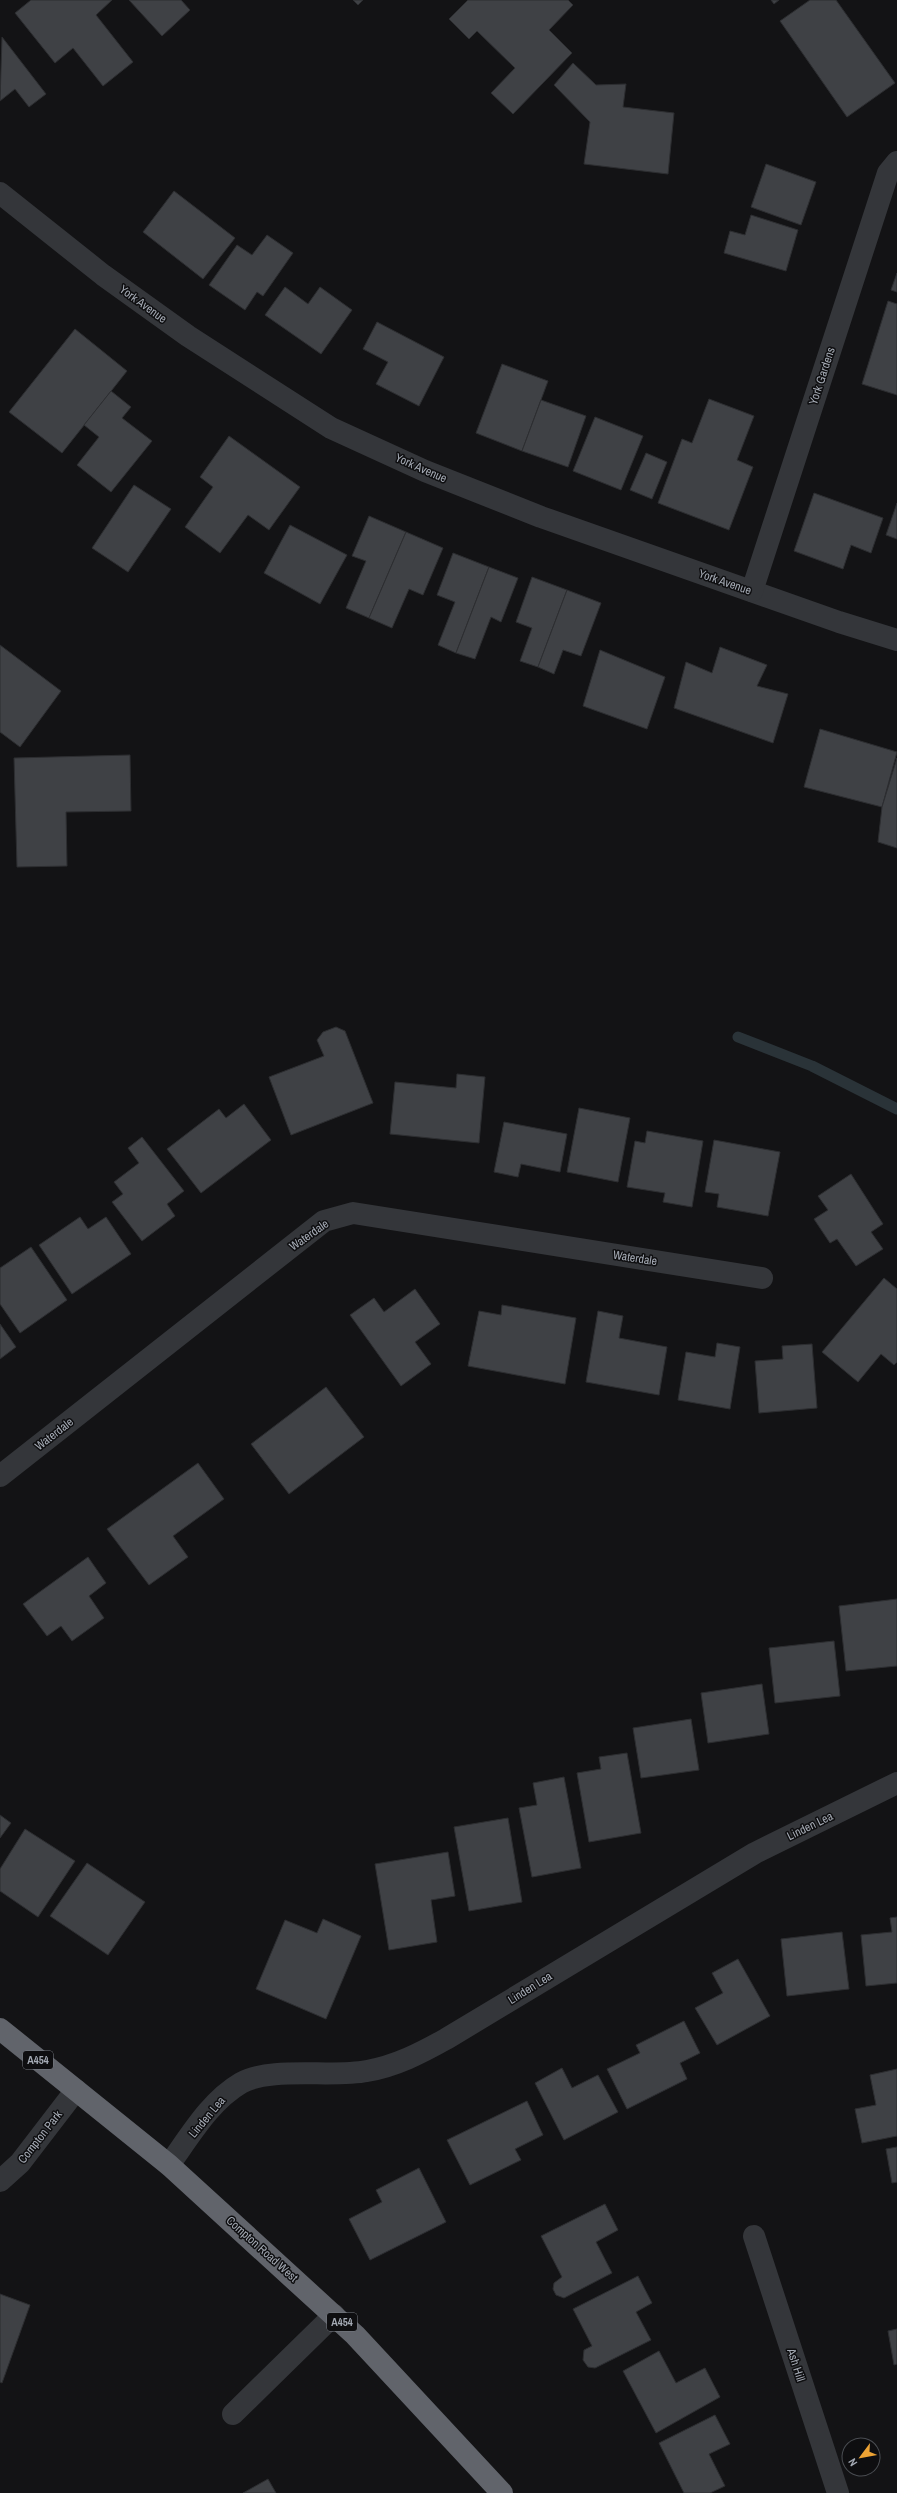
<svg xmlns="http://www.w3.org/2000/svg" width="897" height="2493" font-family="'Archivo Narrow',sans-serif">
  <rect width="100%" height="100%" fill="#131315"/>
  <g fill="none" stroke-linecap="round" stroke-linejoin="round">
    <polyline stroke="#2a3338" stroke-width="11" points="738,1037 812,1066 897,1109"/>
  </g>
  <g fill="#3f4145" stroke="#2d2e31">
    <polygon points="31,0 112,0 96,15 133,62 103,86 73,48 55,63 15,13"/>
    <polygon points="129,0 181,0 190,10 162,36"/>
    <polygon points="353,0 363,0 358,5"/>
    <polygon points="468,0 568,0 573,5 549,30 572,53 513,114 491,93 515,68 477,31 469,39 449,19"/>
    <polygon points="771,0 779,0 774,4"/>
    <polygon points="810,0 836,0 895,83 847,117 780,21"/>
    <polygon points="2,37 46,94 29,107 15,89 0,101"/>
    <polygon points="573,63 596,85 626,84 623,107 674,113 668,174 584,164 590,122 554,85"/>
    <polygon points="766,164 816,182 801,225 751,207"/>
    <polygon points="174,191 235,238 203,279 143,232"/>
    <polygon points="751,215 798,230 786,271 724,253 730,231 745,235"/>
    <polygon points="267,235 293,253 263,296 257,292 245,310 209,285 237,245 252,255"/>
    <polygon points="897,273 897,292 891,290"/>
    <polygon points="285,287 308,304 320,287 352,310 321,354 265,315"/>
    <polygon points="888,301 897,304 897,395 862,384"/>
    <polygon points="377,322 444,357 419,406 376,384 388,362 363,349"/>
    <polygon points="75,329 127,371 62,453 9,412"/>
    <polygon points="502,364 548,381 522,451 476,433"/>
    <polygon points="111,391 131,407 122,418 152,441 111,492 77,465 99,437 84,425"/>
    <polygon points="709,399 754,416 737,460 753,467 729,530 658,503 682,439 692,443"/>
    <polygon points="541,400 586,416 568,467 522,451"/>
    <polygon points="595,417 643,436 621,490 573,471"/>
    <polygon points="229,436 300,487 269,530 248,515 220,553 185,527 213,487 200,477"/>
    <polygon points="646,453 667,462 652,499 630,490"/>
    <polygon points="134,485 171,509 128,572 92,548"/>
    <polygon points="814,493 883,518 871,553 851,545 843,569 794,551"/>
    <polygon points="897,503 897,539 886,535"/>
    <polygon points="369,516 406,532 369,618 346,608 366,561 352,556"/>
    <polygon points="290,525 347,555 320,604 264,573"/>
    <polygon points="406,532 443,548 423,595 409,589 392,628 369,618"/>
    <polygon points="453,553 489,567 456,653 438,645 455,602 437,595"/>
    <polygon points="489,567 518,578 501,622 491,617 475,659 456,653"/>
    <polygon points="532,577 567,590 538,667 520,661 532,628 516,622"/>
    <polygon points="567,590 601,603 581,656 563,650 554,674 538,667"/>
    <polygon points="0,645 61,691 20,747 0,732"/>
    <polygon points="720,647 767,665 757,686 788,694 773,743 674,708 686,662 712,673"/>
    <polygon points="600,650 665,677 647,729 583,706"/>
    <polygon points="820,729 897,752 882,807 804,787"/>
    <polygon points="130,755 131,811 66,812 67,866 17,867 14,758"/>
    <polygon points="897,758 897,848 878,842 882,807"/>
    <polygon points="336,1027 345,1031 373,1103 291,1135 269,1077 324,1056 317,1040 323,1032"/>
    <polygon points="457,1074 485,1077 479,1143 390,1134 395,1082 456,1088"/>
    <polygon points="244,1104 271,1140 201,1193 167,1149 219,1109 226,1118"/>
    <polygon points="579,1108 630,1118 618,1182 567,1172"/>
    <polygon points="504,1122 567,1134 560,1172 521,1164 518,1177 494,1172"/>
    <polygon points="647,1131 703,1141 692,1207 663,1202 665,1193 627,1187 635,1141 645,1143"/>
    <polygon points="142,1137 184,1191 167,1204 175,1216 142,1241 112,1202 123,1194 114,1182 139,1163 128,1148"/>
    <polygon points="714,1140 780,1152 768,1216 717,1207 719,1194 705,1192"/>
    <polygon points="851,1174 883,1224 871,1232 883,1249 856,1266 837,1239 830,1243 814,1219 828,1210 818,1196"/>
    <polygon points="80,1217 88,1229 106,1217 131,1254 72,1294 39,1245"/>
    <polygon points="31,1247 67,1300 20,1333 0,1304 0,1268"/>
    <polygon points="884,1278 897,1289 897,1362 894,1365 881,1354 858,1382 822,1352"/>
    <polygon points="415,1289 440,1324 415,1342 431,1364 401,1386 350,1315 374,1298 384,1312"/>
    <polygon points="502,1305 576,1318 565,1384 468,1366 479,1311 501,1315"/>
    <polygon points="598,1311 623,1316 619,1338 667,1347 659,1395 586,1382"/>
    <polygon points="0,1324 16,1347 0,1359"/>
    <polygon points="717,1343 740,1347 730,1409 678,1400 686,1352 715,1357"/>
    <polygon points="812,1344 817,1408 759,1413 755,1361 783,1359 782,1346"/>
    <polygon points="326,1387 364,1437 289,1494 251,1444"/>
    <polygon points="198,1463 224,1499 173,1536 188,1557 149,1585 107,1529"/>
    <polygon points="88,1557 106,1583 89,1596 104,1618 72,1641 61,1626 47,1636 23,1604"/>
    <polygon points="897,1599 897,1666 846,1671 839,1606"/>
    <polygon points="834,1641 840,1696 775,1703 769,1648"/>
    <polygon points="762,1684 769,1734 708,1743 701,1693"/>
    <polygon points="691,1719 699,1770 641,1778 633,1728"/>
    <polygon points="627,1753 641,1833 589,1842 577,1773 601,1769 599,1757"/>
    <polygon points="564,1777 581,1868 532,1877 519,1808 537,1805 533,1783"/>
    <polygon points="0,1815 11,1823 0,1838"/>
    <polygon points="508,1818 522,1902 469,1911 454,1827"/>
    <polygon points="25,1829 75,1861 38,1917 0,1891 0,1869"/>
    <polygon points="448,1852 455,1896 431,1900 437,1942 389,1950 375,1864"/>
    <polygon points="87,1863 145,1902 108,1955 50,1916"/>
    <polygon points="897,1917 897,1983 866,1986 861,1935 892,1932 890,1918"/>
    <polygon points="323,1919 361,1936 326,2019 256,1989 285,1920 317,1933"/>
    <polygon points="842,1932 849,1989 787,1996 781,1939"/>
    <polygon points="738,1959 770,2016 717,2045 695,2008 723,1993 712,1973"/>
    <polygon points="684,2021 700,2053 680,2063 687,2079 627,2109 607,2069 640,2053 636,2045"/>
    <polygon points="562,2068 572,2088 598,2075 618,2112 564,2140 535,2083"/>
    <polygon points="897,2069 897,2136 862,2143 855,2109 876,2105 870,2075"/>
    <polygon points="527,2101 543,2135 515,2149 521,2160 470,2185 447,2140"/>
    <polygon points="897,2147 897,2182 892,2183 886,2149"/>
    <polygon points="419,2168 446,2222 370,2260 349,2219 382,2202 376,2190"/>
    <polygon points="605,2204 618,2230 596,2242 612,2273 564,2298 556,2295 553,2289 554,2283 562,2277 541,2236"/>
    <polygon points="638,2276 652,2303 636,2312 651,2340 595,2368 588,2367 583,2360 584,2350 592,2346 573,2309"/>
    <polygon points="0,2294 30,2305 2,2383 0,2382"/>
    <polygon points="897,2329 897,2364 894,2365 888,2331"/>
    <polygon points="659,2351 676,2383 705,2368 720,2397 656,2433 623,2371"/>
    <polygon points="715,2415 730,2444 709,2454 725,2486 710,2493 684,2493 659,2443"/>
    <polygon points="268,2479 276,2493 243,2493"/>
  </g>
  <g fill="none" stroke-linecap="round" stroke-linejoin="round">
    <g stroke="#34363a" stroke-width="22">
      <polyline points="0,193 103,275 188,336 331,428 425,471 541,517 839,622 897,640"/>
      <polyline points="752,591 888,173 897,162"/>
      <polyline points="0,1476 324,1221 353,1213 762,1278"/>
      <path d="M169 2165C190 2136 210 2101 241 2083 271 2066 332 2078 367 2071 396 2066 421 2053 446 2039L755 1853 897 1783"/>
      <polyline points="0,2181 20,2163 76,2090"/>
      <polyline points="754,2236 838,2493"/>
      <polyline points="233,2414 334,2315"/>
    </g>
    <polyline stroke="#61646b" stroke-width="22" points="0,2029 169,2165 355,2335 502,2493"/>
  </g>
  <g text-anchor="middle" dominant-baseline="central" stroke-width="3" stroke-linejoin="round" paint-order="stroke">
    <g fill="#0e0e10" stroke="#787c84" stroke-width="1">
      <rect x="23" y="2051" width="30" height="18" rx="3"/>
      <rect x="327" y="2313" width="30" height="18" rx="3"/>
    </g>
    <g font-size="11" font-weight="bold" fill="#a5abb5">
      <text x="38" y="2060">A454</text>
      <text x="342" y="2322">A454</text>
    </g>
    <g font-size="12" fill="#a5abb5" stroke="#0e0e10">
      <text transform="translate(143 304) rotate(36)">York Avenue</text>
      <text transform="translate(822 376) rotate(-72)">York Gardens</text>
      <text transform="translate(421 468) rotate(24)">York Avenue</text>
      <text transform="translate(725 582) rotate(19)">York Avenue</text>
      <text transform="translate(309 1235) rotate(-35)">Waterdale</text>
      <text transform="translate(635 1258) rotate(9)">Waterdale</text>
      <text transform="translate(54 1434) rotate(-38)">Waterdale</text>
      <text transform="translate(810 1826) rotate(-26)">Linden Lea</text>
      <text transform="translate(530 1988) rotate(-32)">Linden Lea</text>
      <text transform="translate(207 2117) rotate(-50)">Linden Lea</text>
      <text transform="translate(40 2137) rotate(-52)">Compton Park</text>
      <text transform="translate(262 2249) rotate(42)">Compton Road West</text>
      <text transform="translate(796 2365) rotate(72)">Ash Hill</text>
    </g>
  </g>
  <g transform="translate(861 2457) rotate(238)"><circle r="19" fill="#0e0e10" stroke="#4a4d52"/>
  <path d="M0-3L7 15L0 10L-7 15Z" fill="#eda334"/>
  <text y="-6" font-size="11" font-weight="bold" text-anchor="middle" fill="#a5abb5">N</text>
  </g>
</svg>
